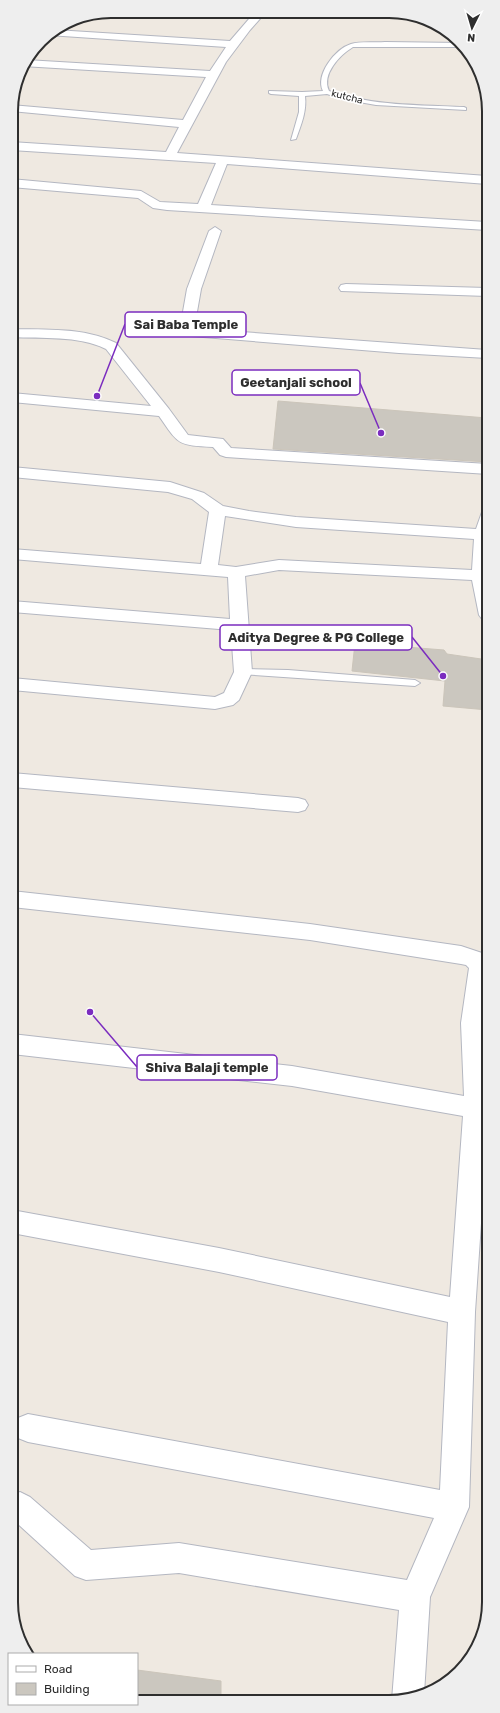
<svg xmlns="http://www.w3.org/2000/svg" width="500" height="1713" font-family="Rubik,sans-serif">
  <rect width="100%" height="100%" fill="#efe9e1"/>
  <g fill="#cbc7bf" stroke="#cbc5ba">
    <polygon points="278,401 487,418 488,462 273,449"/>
    <polygon points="355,643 444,650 447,654 488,660 488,710 443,706 445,681 352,671"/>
    <polygon points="137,1670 221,1681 221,1700 137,1700"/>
  </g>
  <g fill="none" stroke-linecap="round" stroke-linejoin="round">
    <g stroke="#b4b7c1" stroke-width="2">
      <g id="lane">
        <path d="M385 42 461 43 463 47H353C340 55 321 74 329 91 373 106 419 105 464 107L466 108V110L376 105 342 99 327 94 305 96C307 111 301 125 296 139L291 140 299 112V96L271 94 269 93V91L302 92 323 91C315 75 335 49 351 44 361 41 375 43 385 42Z"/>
        <polygon points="243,669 288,670 415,680 420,683 415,686 240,674 238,672 240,670"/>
      </g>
    </g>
    <g stroke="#b4b7c1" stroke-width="2">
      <g id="street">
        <polygon points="255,12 266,12 250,30 226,62 177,153 487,176 487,184 227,164 211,205 487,222 487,230 167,210 153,208 138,198 11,187 11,179 141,191 160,202 198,204 216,163 11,150 11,142 166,152 179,127 11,111 11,105 183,120 206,77 22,66 26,60 210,71 226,47 48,35 55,30 230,41"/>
        <polygon points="215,227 221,231 201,289 195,323 200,329 487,350 487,358 399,353 191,336 181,323 187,289 209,231"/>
        <polygon points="346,284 487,288 487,296 341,291 339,288 341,285"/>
        <path d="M11 329C47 330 83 327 116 343L169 409 188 435 223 439 231 448 488 464V474L226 457 220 455 213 447C177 445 179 445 159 416L12 402V393L151 406 106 349C77 335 43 339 11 337Z"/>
        <path d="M12 467 170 482 204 493 223 506 249 511 296 517 476 529 482 512 488 511V621L482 619 479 615 472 580 279 570 245 576 252 672 239 700 233 705 215 709 12 690V678L215 697 224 693 234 672 231 630 12 612V601L230 619 228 577 12 559V549L201 564 209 512 192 499 168 492 12 477ZM225 516 296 527 474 539 472 570 279 560 236 567 218 565Z"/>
        <polygon points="12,773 298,798 305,800 308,805 305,810 298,812 12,787"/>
        <polygon points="12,891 310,924 461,946 482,953 488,961 488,993 485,1023 488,1120 475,1312 469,1507 430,1597 424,1694 408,1700 392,1700 399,1610 179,1573 86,1580 75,1576 19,1525 13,1528 13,1495 20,1492 30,1497 91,1550 179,1543 407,1580 434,1518 28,1442 18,1438 14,1428 18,1418 28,1414 440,1490 448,1322 219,1272 12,1233 12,1210 219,1248 450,1297 463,1116 292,1086 12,1054 12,1034 292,1066 464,1096 461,1023 469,968 466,965 461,964 310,940 12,907"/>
      </g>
    </g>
    <use href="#lane" fill="#fff" fill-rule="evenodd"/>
    <use href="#street" fill="#fff" fill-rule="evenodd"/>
  </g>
  <g text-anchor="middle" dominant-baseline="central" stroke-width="3.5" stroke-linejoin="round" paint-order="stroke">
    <g font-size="10" fill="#2e2e2e" stroke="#fff">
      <text transform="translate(347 97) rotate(14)">kutcha</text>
    </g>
  </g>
  <path d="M0 0H500V1713H0ZM111 18H389A93 93 0 0 1 482 111V1602A93 93 0 0 1 389 1695H111A93 93 0 0 1 18 1602V111A93 93 0 0 1 111 18Z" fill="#eee" fill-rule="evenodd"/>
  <path fill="none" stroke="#2e2e2e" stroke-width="2" d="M111 18H389A93 93 0 0 1 482 111V1602A93 93 0 0 1 389 1695H111A93 93 0 0 1 18 1602V111A93 93 0 0 1 111 18Z"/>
  <path fill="none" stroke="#7b2cbf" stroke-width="1.5" d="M97 396L125 324M381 433L360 383M443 676L412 637M90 1012L137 1067"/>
  <g fill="#7b2cbf" stroke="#fff" stroke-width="1.5">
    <circle cx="97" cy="396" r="4"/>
    <circle cx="381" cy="433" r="4"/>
    <circle cx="443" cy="676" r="4"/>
    <circle cx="90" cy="1012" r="4"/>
  </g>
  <g fill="#fff" stroke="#7b2cbf" stroke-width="1.5">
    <rect x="125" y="312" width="121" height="25" rx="4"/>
    <rect x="232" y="370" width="128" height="25" rx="4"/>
    <rect x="220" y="625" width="192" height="25" rx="4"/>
    <rect x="137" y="1055" width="140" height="25" rx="4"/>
  </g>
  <g font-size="13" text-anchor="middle" font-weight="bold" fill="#2e2e2e">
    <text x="186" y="329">Sai Baba Temple</text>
    <text x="296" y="387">Geetanjali school</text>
    <text x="316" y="642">Aditya Degree &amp; PG College</text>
    <text x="207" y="1072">Shiva Balaji temple</text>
  </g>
  <rect x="8" y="1653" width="130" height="52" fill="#ffffff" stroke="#ababab"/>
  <rect x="16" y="1666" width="20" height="6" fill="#ffffff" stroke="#ababab"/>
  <text x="44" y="1673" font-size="12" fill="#2e2e2e">Road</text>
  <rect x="16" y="1683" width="20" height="12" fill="#cbc7bf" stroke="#ababab"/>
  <text x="44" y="1693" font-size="12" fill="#2e2e2e">Building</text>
  <g transform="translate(472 28) rotate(185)" stroke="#ffffff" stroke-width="3" paint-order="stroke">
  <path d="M0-3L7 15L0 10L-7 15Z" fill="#2e2e2e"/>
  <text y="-6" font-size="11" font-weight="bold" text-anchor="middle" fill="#2e2e2e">N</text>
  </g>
</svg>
